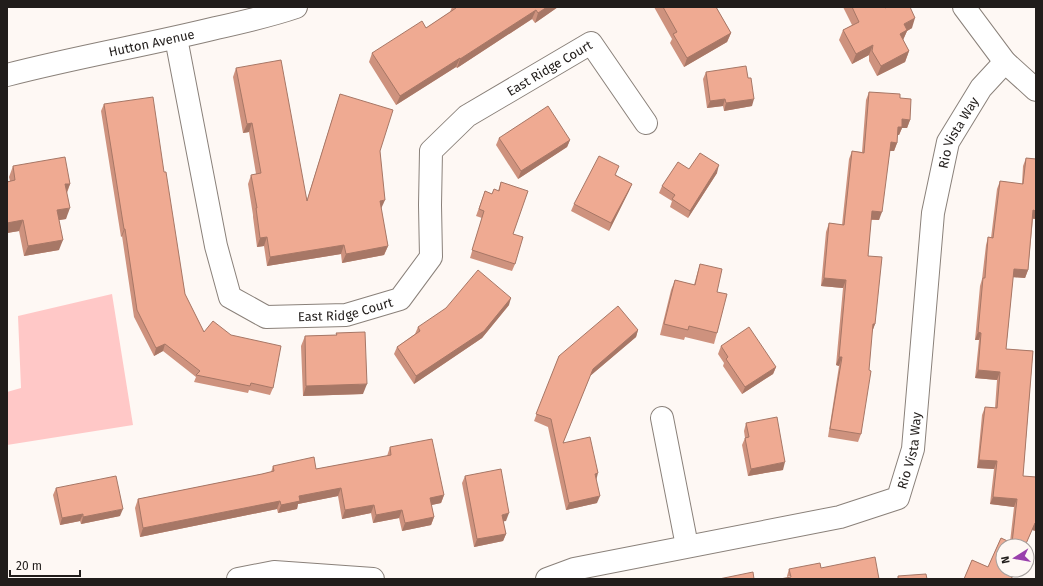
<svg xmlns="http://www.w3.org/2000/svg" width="1043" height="586" font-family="'Fira Sans',sans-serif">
  <rect width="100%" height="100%" fill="#fef8f4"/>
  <polygon fill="#ffc8c7" points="112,294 133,425 7,445 7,392 21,388 18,316"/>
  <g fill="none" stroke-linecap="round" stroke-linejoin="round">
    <g stroke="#8a817a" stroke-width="24">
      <g id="street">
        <path id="s1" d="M176 38 216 246 230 297 266 317 346 315 400 299 431 257 430 205 431 151 467 116 591 43 646 123"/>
        <polyline points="662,418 687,546"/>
        <polyline points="238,579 274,572 373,579"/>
        <path id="s2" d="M547 579 574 569 840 517 898 498 913 449 933 213 948 142 981 88 1005 62"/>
      </g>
    </g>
    <g stroke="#8a817a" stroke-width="24">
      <g id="secondary">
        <polyline points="964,7 1005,62 1036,90"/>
        <path id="s3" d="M7 75C76 57 147 45 216 28 243 22 270 16 296 7"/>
      </g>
    </g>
    <use href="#street" stroke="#fff" stroke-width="22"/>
    <use href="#secondary" stroke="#fff" stroke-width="22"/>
  </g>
  <g fill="#ce927e">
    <polygon points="452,7 558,7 535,23 532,19 457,68 456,67 396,105 369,62 372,53 426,28 450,12"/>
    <polygon points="654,7 716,7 731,33 727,42 684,67 670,43 672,39"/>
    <polygon points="843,7 884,7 885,8 912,28 907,31 903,40 909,51 905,62 877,76 869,61 869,55 852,64 839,40 843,30 852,25"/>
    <polygon points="236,68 307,200 340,94 380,151 381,209 388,246 384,255 342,263 341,254 267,266 264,246 257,247 253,217 253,215 248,184 251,175 256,174 249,132 243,133 233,77"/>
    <polygon points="706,72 748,78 752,106 724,111 723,106 707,108 703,79"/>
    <polygon points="869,92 900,98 910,120 907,128 902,128 899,135 897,135 897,143 894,151 890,151 879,220 871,220 868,256 875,324 872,332 861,434 858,442 828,437 839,366 836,365 843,288 821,286 826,232 829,223 842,225 849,159 852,151 862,152 866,100"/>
    <polygon points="104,104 164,172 185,294 204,332 273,388 270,395 249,390 248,393 194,382 196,377 163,351 154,356 134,317 122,236 121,237 101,111"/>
    <polygon points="499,138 570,140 567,147 518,179 496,145"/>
    <polygon points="1026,158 1036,159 1036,219 1033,219 1028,270 1025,278 1013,277 1006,349 1033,351 1023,476 1036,477 1036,531 1032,530 1025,546 1003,546 1003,570 1015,570 1012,579 964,579 972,560 988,567 1001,538 1010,542 1014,507 990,504 994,469 977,468 982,415 985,407 995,408 997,380 975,378 979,340 975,340 980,286 982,279 986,245 988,237 991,238 997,189 1000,181 1022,184 1023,166"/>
    <polygon points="13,166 70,184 67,193 66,219 59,220 59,250 24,256 19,231 7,233 7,182 10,181 9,177"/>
    <polygon points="689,169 717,173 688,218 670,207 672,201 659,193 662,186"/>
    <polygon points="617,174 616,175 632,184 629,191 609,231 571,211 574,204"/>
    <polygon points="501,182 513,234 515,264 512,271 470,258 482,218 476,216 485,191 492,194 498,191"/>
    <polygon points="700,264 717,292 717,333 714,344 685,337 684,340 660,335 671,290 675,280 694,285 697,274"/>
    <polygon points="509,305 482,338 414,384 394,354 397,347 415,334 418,327"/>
    <polygon points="638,330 636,337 590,376 563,443 596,479 597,503 566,510 548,427 534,421 559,356"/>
    <polygon points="336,333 363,394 303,396 301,346 305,336 336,335"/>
    <polygon points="721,346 776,367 773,374 742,394 723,366 724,363 718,354"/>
    <polygon points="746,423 783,470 748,476 742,445 745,438 744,431"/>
    <polygon points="390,447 444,495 441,503 431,505 434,517 431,525 402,531 399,518 373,523 371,513 342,519 338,496 298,504 297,509 278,513 277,509 140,537 135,508 138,499 262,474 271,472 273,466 316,469 387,456"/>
    <polygon points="465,476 506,521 503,521 506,534 503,541 474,547 462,483"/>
    <polygon points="56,488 120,516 81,524 80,521 60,525 53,495"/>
    <polygon points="821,568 787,577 787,576 789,569"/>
  </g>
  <g fill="#a77766">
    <polygon points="547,7 558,7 535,23 538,13"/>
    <polygon points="536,10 532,19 457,68 460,59"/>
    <polygon points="915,18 912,28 907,31 903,40 896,44 904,24"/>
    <polygon points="731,33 727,42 684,67 687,58"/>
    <polygon points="873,45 869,55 852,64 856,54"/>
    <polygon points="909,51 905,62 877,76 881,66"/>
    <polygon points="460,58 456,67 396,105 400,96"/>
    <polygon points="725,99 723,106 707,108 710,101"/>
    <polygon points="754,99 752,106 724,111 726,103"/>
    <polygon points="902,119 910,120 907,128 902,128 899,135 895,135 898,127"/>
    <polygon points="252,123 249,132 243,133 247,124"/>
    <polygon points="570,140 567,147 518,179 521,171"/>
    <polygon points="891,142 897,143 894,151 888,151"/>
    <polygon points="719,165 717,173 688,218 690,211"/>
    <polygon points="65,184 70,184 66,194"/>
    <polygon points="632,184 629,191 609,231 611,223"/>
    <polygon points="385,200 381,209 380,201"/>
    <polygon points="70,208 66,219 53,221 57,210"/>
    <polygon points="1033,210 1036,211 1036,219 1031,218"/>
    <polygon points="872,211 882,212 879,220 869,219"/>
    <polygon points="23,220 19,231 7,233 7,223"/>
    <polygon points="124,229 125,229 122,236 121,237"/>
    <polygon points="267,237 264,246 257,247 260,238"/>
    <polygon points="63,240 59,250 24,256 28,246"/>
    <polygon points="344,245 341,254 267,266 270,257"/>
    <polygon points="388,246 384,255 342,263 346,254"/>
    <polygon points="1014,269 1028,270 1025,278 1011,277"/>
    <polygon points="824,278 846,280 843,288 821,286"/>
    <polygon points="511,298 509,305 482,338 414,384 416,376"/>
    <polygon points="873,324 875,324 872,332"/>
    <polygon points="638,330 636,337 590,376 593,369"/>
    <polygon points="978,332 981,333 979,340 975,340"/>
    <polygon points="165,344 163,351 154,356 156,348"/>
    <polygon points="839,357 842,357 839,366 836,365"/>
    <polygon points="776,367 773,374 742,394 745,387"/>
    <polygon points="978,370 1000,372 997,380 975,378"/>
    <polygon points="367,384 363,394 303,396 306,386"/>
    <polygon points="979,460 997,461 994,469 977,468"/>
    <polygon points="785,462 783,470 748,476 751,469"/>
    <polygon points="598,473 596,481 595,474"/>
    <polygon points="341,488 338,496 298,504 297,509 278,513 281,505 299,496"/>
    <polygon points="444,495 441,503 427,506 430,498"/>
    <polygon points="600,496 597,503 566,510 569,503"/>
    <polygon points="993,497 1017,499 1014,507 990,504"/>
    <polygon points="280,501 277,509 140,537 143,528"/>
    <polygon points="374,505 371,513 342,519 345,510"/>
    <polygon points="123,509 120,516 81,524 83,517"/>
    <polygon points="402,510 399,518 373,523 376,515"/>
    <polygon points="509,513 506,521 500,522 502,515"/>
    <polygon points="83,514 80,521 60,525 62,518"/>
    <polygon points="434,517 431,525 402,531 405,523"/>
    <polygon points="1035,523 1036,523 1036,531 1032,530 1025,546"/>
    <polygon points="506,534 503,541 474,547 477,539"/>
  </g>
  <g fill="#efaa92" stroke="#a77766">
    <polygon points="456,7 547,7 538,13 536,10 460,59 460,58 400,96 372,53 422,21 426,28 456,8"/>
    <polygon points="663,7 716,7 731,33 687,58 673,34 677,32"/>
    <polygon points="852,7 884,7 885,8 887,7 910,7 915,18 904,24 907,30 900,34 909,51 881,66 872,51 873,45 856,54 843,30 859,22"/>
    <polygon points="281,60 307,201 340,94 393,110 380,151 385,200 380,201 388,246 346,254 344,245 270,257 267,237 260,238 256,208 257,208 251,175 261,173 252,123 247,124 236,68"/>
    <polygon points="746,66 748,78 751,78 754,99 726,103 725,99 710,101 706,72"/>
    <polygon points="869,92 900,94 900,98 911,99 910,120 902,119 902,127 898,127 897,143 891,142 882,212 872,211 868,256 882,257 875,324 873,324 869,370 871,371 861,434 830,429 842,357 839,357 846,280 824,278 829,223 844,225 852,151 864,153"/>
    <polygon points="153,97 164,172 166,172 185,294 204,332 213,321 231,335 281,346 273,388 251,383 250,386 196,375 200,371 165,344 156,348 137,310 125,229 124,229 104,104"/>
    <polygon points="548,106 570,140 521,171 499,138"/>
    <polygon points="700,153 719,165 690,211 672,199 675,195 662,186 678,162 689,169"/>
    <polygon points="599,156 619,166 615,175 632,184 611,223 574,204"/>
    <polygon points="65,157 70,184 65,184 70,208 57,210 63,240 28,246 23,220 7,223 7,182 15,180 13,166"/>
    <polygon points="1026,158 1036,159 1036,211 1033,210 1028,270 1014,269 1006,349 1033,351 1023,476 1036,477 1036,523 1035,523 1025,546 1003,546 1003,570 1015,570 1011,579 964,579 972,560 988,567 1001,538 1012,543 1017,499 993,497 997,461 979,460 985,407 997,408 1000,372 978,370 981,333 978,332 983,278 985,278 988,237 993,238 1000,181 1023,184"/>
    <polygon points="501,182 528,191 513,234 523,237 515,264 472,250 484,211 479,209 485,191 492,194 494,189 499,191"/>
    <polygon points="700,264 722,269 717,292 727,294 717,333 689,326 688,330 664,324 675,280 695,285"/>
    <polygon points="478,270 511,298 484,331 416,376 397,347 420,331 418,327 446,308"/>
    <polygon points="618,306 638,330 593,369 563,443 590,437 598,473 595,474 600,496 569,503 551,419 536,414 559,356"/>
    <polygon points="749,327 776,367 745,387 726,359 728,357 721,346"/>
    <polygon points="365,332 367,384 306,386 305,336 337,335 336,333"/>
    <polygon points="777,417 785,462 751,469 745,438 749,437 746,423"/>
    <polygon points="432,439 444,495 430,498 434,517 405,523 402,510 376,515 374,505 345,510 341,488 299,496 300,501 281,505 280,501 143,528 138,499 262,474 274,471 273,466 314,457 316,469 391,455 390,447"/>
    <polygon points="501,469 509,513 502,515 506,534 477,539 465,476"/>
    <polygon points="116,476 123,509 83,517 83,514 62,518 56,488"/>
    <polygon points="875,557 879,579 780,579 791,577 789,569 820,563 821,568"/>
    <polygon points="753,572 754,579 719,579"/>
    <polygon points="926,574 927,579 898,579 898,576"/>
  </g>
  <g text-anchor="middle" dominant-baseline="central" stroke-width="3" stroke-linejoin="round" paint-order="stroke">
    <g font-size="13" fill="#211d1b" stroke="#fef8f4">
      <text stroke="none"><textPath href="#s3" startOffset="148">Hutton Avenue</textPath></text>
      <text stroke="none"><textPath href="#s1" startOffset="746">East Ridge Court</textPath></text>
      <text stroke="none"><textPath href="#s2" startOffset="734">Rio Vista Way</textPath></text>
      <text stroke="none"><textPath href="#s1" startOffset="386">East Ridge Court</textPath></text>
      <text stroke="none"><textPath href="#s2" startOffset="410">Rio Vista Way</textPath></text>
    </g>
  </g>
  <rect width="1043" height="586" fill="none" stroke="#211d1b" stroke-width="16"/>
  <g transform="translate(1015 558) rotate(259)"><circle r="19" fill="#fef8f4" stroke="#a6a09d"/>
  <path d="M0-3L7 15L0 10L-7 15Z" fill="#9940ac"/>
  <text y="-6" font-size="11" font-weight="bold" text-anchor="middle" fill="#211d1b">N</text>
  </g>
  <path d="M10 570v6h70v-6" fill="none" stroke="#211d1b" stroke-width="2"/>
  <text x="16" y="570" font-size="12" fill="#211d1b" stroke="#fef8f4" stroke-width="3" paint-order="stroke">20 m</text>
</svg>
